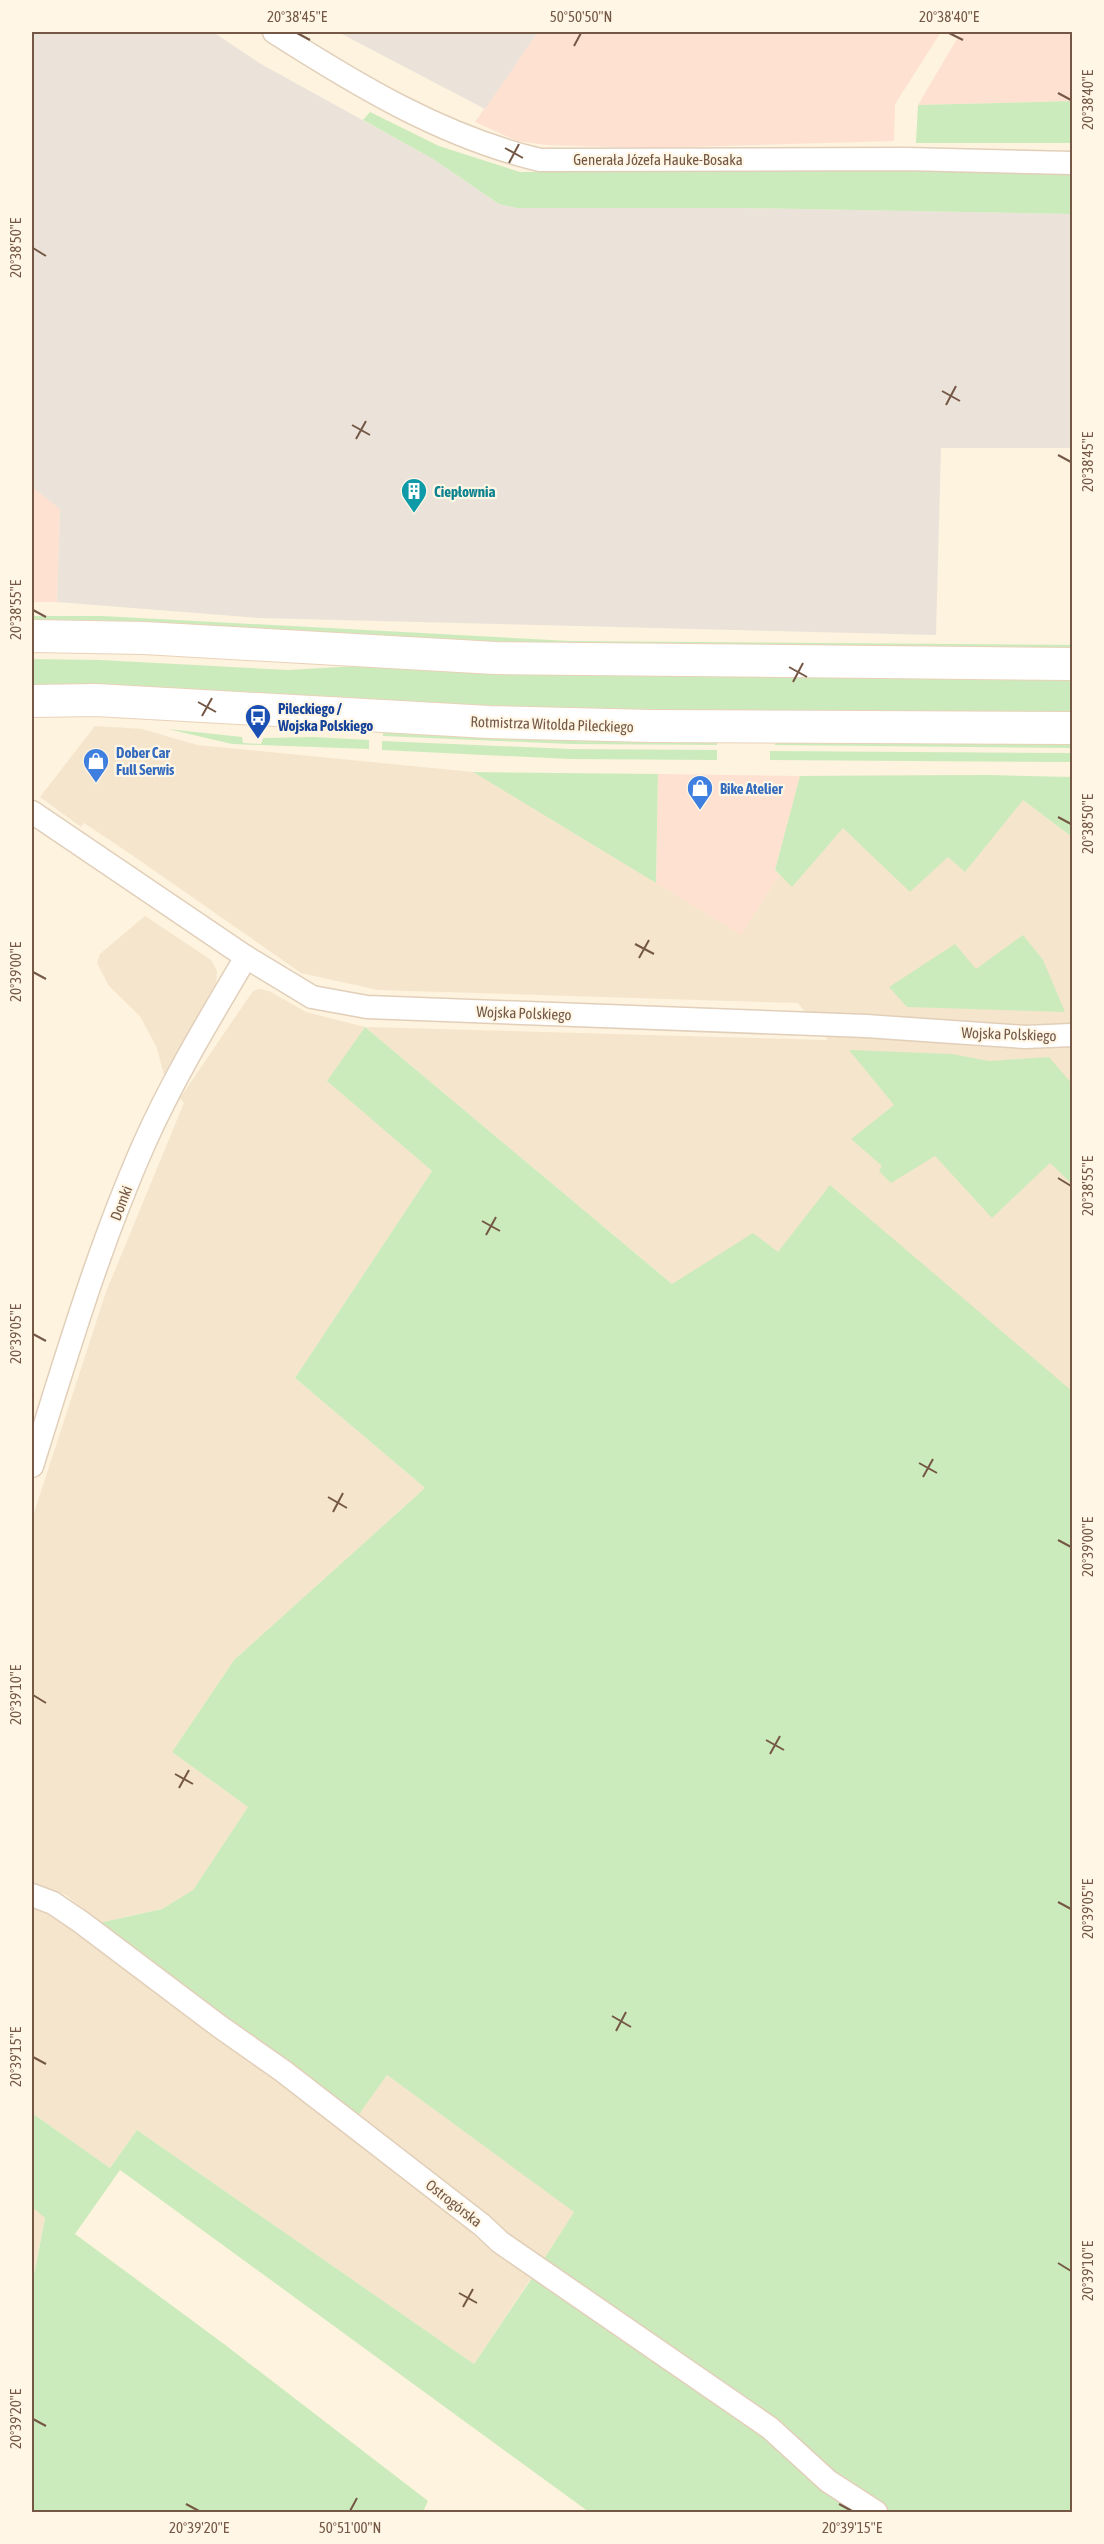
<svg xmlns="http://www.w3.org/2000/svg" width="1104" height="2544" font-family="'Asap Condensed',sans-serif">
  <rect width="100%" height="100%" fill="#fdf3de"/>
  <g fill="#f5e5cc">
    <polygon points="95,726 142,729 197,745 473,772 741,934 779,875 800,776 990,775 1072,837 1072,1445 672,1284 365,1027 328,1081 432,1171 295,1378 425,1488 234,1660 172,1752 248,1807 193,1890 162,1909 99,1923 66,1895 32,1883 32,1519 106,1292 184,1103 180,1098 253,991 260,989 269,991 306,1012 365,1027 828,1040 798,1003 378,990 301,973 129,853 84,823 81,827 40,797"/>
    <polygon points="145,916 211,960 217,971 216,983 164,1075 157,1048 140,1016 109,986 97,963 100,954"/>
    <polygon points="32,1902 60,1915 350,2126 387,2075 575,2212 474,2364 137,2130 110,2168 32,2113"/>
    <polygon points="32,2207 45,2217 32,2285"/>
  </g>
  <g fill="#fee1d0">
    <polygon points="538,32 941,32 895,104 894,141 647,148 547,145 517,141 475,122"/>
    <polygon points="961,32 1072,32 1072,101 918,105"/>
    <polygon points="32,487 60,508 57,602 32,602"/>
    <polygon points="658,774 800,776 775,870 779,875 741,935 656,883"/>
  </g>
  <g fill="#ebe3da">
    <polygon points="32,32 213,32 261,64 433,159 499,204 517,208 743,208 1072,214 1072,448 941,448 936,635 258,618 57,602 60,509 32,487"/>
    <polygon points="338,32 538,32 485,109"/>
  </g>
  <g fill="#ccebbc">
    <polygon points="1072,101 1072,143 916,143 918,105"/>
    <polygon points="370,112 439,146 520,172 825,169 992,170 1072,175 1072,214 743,208 517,208 499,204 433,159 363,120"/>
    <polygon points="32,616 102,616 571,641 1072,645 1072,651 571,647 32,622"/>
    <polygon points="32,659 100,660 288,670 375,665 1072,677 1072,716 570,712 32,686"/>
    <polygon points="168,729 242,737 243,743 261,744 263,738 314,737 369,740 369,749 232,744"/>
    <polygon points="383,731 717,740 717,745 570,744 383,736"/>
    <polygon points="781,740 1072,742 1072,748 774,745"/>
    <polygon points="382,741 570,749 717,750 717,760 570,759 382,750"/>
    <polygon points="770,751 1072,753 1072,762 770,760"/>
    <polygon points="473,772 658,774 656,883"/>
    <polygon points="990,775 1072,777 1072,837 1023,800 965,872 948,857 910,892 843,828 792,887 775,870 800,776"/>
    <polygon points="1023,935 1043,960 1065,1012 907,1007 889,987 955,944 976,969"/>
    <polygon points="365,1027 672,1284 753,1233 778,1252 830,1185 1072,1391 1072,2512 892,2512 834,2474 775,2423 544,2259 574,2212 387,2075 357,2117 99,1923 162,1909 193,1890 248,1807 172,1752 234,1660 425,1488 295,1378 432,1171 327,1081"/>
    <polygon points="849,1050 952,1054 989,1061 1049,1057 1072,1084 1072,1184 1050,1163 992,1218 935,1156 891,1183 879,1171 882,1166 851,1139 894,1105"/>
    <polygon points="32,2113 110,2168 137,2130 474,2364 532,2278 766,2434 861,2512 589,2512 120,2170 75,2234 224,2344 428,2501 423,2512 32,2512 32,2285 45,2218 32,2207"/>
  </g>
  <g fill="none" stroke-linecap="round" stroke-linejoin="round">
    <g stroke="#e1cfba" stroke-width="25">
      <g id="minor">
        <path d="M274 32C357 85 443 137 540 160L906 159 1072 163"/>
        <polyline points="32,812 246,957 312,997 367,1007 866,1026 1025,1037 1072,1035"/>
        <path d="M32 1466C66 1358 98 1248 144 1144 173 1079 210 1018 246 957"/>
        <polyline points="32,1895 53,1903 81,1922 219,2026 283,2071 482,2225 500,2242 770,2428 828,2481 876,2512"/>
      </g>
    </g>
    <g stroke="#e9d2b9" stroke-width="34">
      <g id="secondary">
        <polyline points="32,636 144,638 495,658 1072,664"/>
        <polyline points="32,701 96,700 489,722 652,726 1072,728"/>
      </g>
    </g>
    <use href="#minor" stroke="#fff" stroke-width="22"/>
    <use href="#secondary" stroke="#fff" stroke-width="32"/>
  </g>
  <path fill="none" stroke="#745845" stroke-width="2" d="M297 33 310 40M949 33 963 40M574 46 581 33M1058 93 1071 100M505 148 523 158M509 163 519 144M33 248 46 256M942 391 960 401M946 405 956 386M352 425 370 435M356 439 366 421M1058 455 1071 462M33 610 46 617M789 667 807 677M793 682 803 663M198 702 216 712M202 716 212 698M1058 817 1071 824M635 944 654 954M639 958 649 940M33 972 46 979M1058 1178 1071 1186M482 1221 500 1231M486 1235 496 1217M33 1334 46 1341M919 1463 937 1473M923 1477 933 1459M328 1497 347 1508M333 1512 343 1493M1058 1540 1071 1547M33 1695 46 1703M766 1740 784 1750M770 1754 780 1736M175 1774 193 1784M179 1788 189 1770M1058 1902 1071 1909M612 2016 631 2027M616 2031 626 2012M33 2057 46 2064M1058 2263 1071 2271M459 2293 477 2303M463 2307 473 2289M33 2419 46 2426M186 2504 199 2511M839 2504 852 2511M350 2511 357 2498"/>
  <defs>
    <g id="building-pin" transform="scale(1.35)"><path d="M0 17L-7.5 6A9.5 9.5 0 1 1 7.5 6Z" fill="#0f9aa8" stroke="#fff6e5"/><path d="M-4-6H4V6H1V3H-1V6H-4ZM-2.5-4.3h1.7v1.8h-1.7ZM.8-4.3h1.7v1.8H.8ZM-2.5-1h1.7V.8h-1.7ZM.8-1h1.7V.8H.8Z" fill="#fff"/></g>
    <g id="bus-pin" transform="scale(1.35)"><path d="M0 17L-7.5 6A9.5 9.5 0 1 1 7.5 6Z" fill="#1a4fb4" stroke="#fff6e5"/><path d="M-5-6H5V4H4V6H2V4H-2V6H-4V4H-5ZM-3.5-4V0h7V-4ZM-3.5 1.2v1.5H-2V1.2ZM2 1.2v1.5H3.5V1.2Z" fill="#fff"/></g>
    <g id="shop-pin" transform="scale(1.35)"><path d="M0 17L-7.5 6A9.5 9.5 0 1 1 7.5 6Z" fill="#3f7fe0" stroke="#fff6e5"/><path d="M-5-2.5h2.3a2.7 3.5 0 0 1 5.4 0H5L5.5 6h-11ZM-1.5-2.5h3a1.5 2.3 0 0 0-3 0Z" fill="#fff"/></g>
  </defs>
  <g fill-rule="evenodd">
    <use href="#building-pin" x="414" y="491"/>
    <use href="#bus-pin" x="258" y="717"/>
    <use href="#shop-pin" x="96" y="761"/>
    <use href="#shop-pin" x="700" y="788"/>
  </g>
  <g text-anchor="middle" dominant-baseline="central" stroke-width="4.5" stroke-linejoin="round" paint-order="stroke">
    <g font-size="15" fill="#745845" stroke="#fff6e5">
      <text x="658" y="159">Generała Józefa Hauke-Bosaka</text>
      <text transform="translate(552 724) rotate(2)">Rotmistrza Witolda Pileckiego</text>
      <text transform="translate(524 1013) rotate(2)">Wojska Polskiego</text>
      <text transform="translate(1009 1034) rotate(2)">Wojska Polskiego</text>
      <text transform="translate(121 1203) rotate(-69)">Domki</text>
      <text transform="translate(454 2203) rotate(38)">Ostrogórska</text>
    </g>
    <g font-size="15" font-weight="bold" fill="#0d838f" stroke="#fff6e5" text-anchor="start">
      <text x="434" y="491">Ciepłownia</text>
    </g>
    <g font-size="15" font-weight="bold" fill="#164399" stroke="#fff6e5" text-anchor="start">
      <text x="278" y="708">Pileckiego /<tspan x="278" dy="17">Wojska Polskiego</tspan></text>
    </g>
    <g font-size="15" font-weight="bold" fill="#366cbe" stroke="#fff6e5" text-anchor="start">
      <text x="116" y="752">Dober Car<tspan x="116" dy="17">Full Serwis</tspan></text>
      <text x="720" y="788">Bike Atelier</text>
    </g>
  </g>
  <rect width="1104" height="2544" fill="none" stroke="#fff6e5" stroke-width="66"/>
  <rect x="33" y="33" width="1038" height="2478" fill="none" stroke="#745845" stroke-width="2"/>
  <g font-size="15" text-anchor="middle" fill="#745845">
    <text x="297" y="22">20°38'45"E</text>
    <text x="581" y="22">50°50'50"N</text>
    <text x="949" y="22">20°38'40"E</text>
    <text transform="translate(1088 100) rotate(-90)" y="5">20°38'40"E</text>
    <text transform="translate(16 248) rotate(-90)" y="5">20°38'50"E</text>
    <text transform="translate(1088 462) rotate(-90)" y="5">20°38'45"E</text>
    <text transform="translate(16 610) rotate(-90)" y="5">20°38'55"E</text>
    <text transform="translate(1088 824) rotate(-90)" y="5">20°38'50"E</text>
    <text transform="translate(16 972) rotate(-90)" y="5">20°39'00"E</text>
    <text transform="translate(1088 1186) rotate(-90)" y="5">20°38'55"E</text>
    <text transform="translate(16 1334) rotate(-90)" y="5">20°39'05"E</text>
    <text transform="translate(1088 1547) rotate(-90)" y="5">20°39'00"E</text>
    <text transform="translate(16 1695) rotate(-90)" y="5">20°39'10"E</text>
    <text transform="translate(1088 1909) rotate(-90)" y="5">20°39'05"E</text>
    <text transform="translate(16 2057) rotate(-90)" y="5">20°39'15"E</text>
    <text transform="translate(1088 2271) rotate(-90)" y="5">20°39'10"E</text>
    <text transform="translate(16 2419) rotate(-90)" y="5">20°39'20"E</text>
    <text x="199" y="2533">20°39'20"E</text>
    <text x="350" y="2533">50°51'00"N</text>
    <text x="852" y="2533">20°39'15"E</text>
  </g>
</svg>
